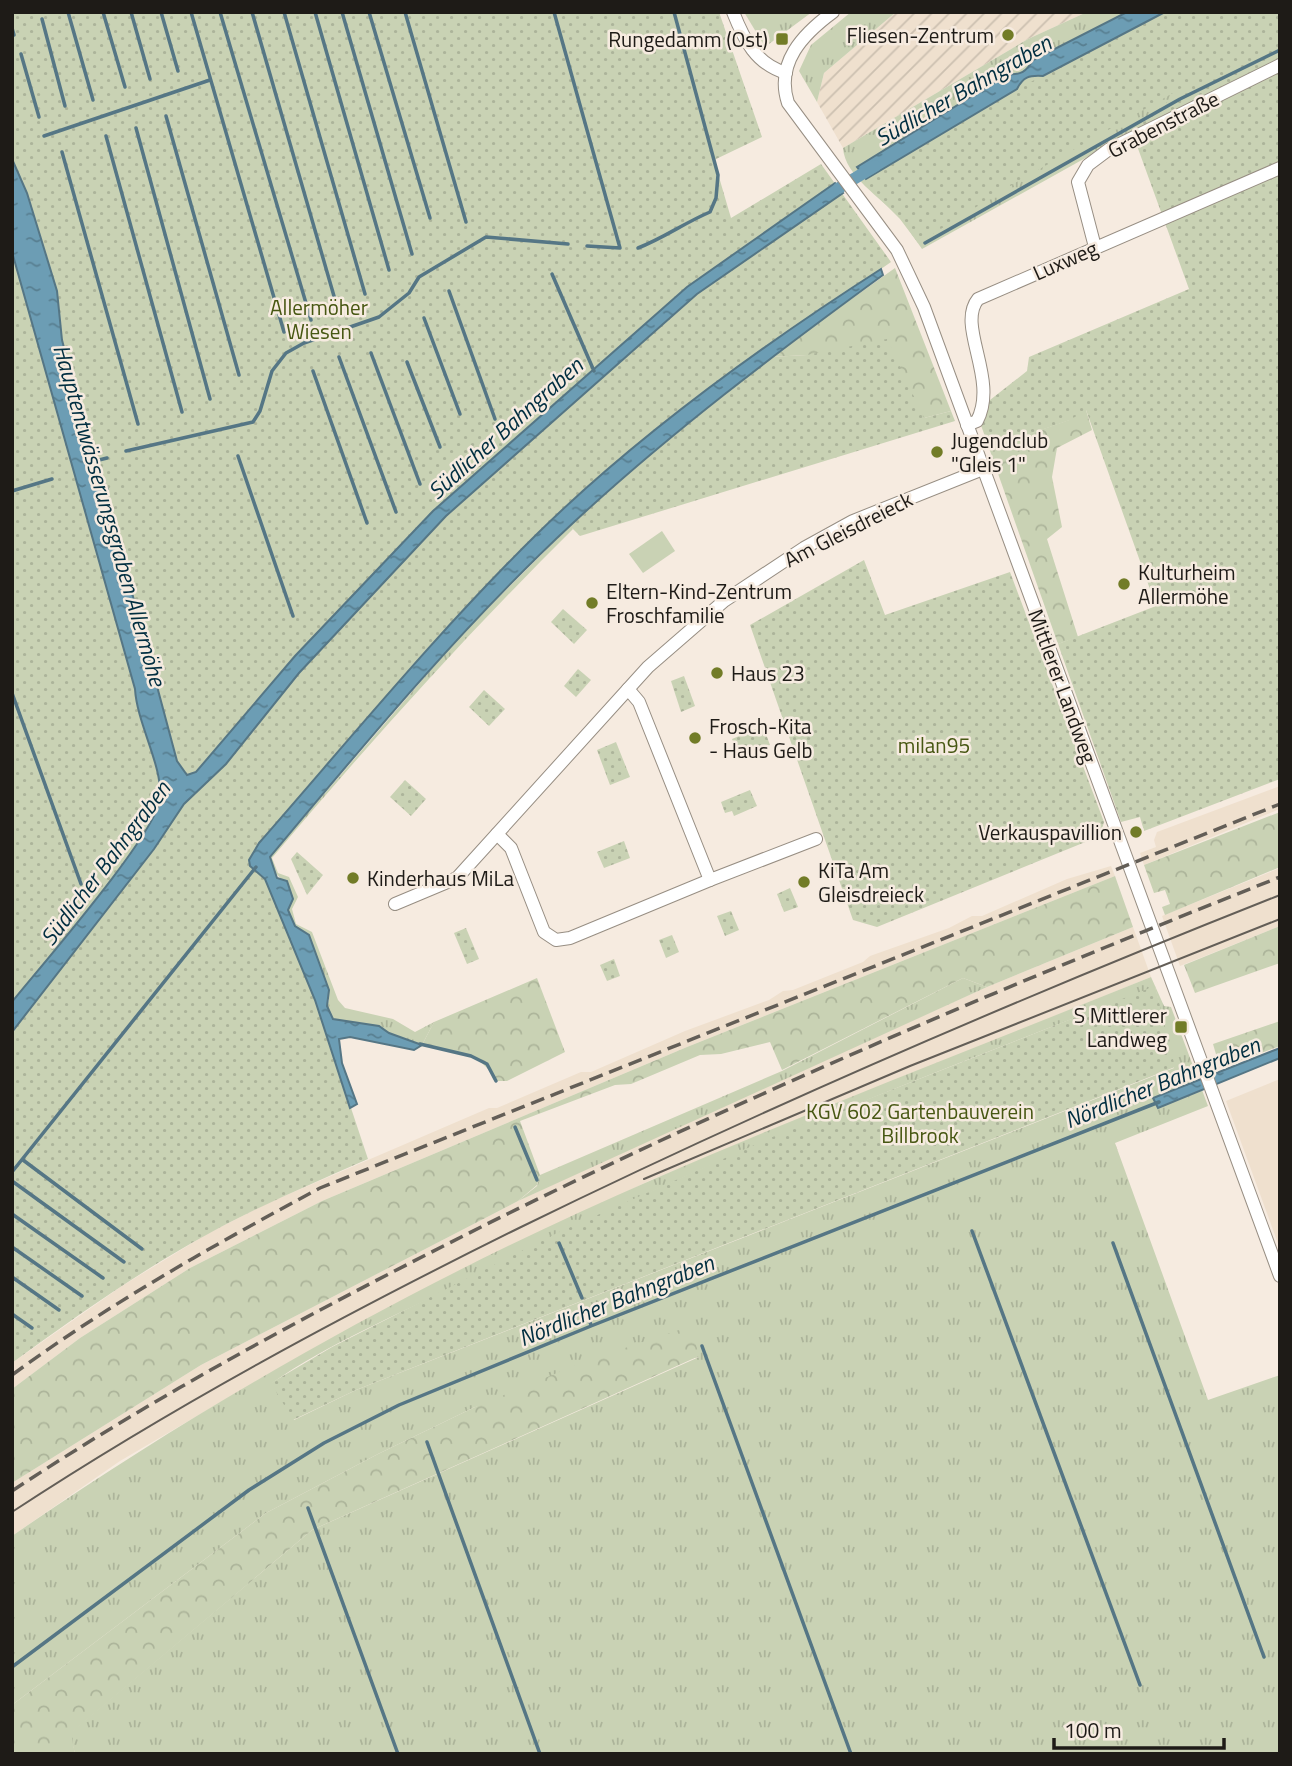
<svg xmlns="http://www.w3.org/2000/svg" width="1292" height="1766" font-family="'Titillium Web',sans-serif">
  <defs>
    <pattern id="industrial-furrows" width="10" height="10" patternUnits="userSpaceOnUse" patternTransform="scale(1.75)"><rect width="10" height="10" fill="#efe0ce"/><path d="M-1 1l2-2M0 10L10 0M9 11l2-2" fill="none" stroke="#ccc0b0"/></pattern>
    <pattern id="grass-tufts" width="24" height="20" patternUnits="userSpaceOnUse" patternTransform="scale(1.75)"><rect width="24" height="20" fill="#c9d2b4"/><path d="M3 7l-1-3M5 7V3M7 7l1-3M15 17l-1-3M17 17v-4M19 17l1-3" fill="none" stroke="#acb49a"/></pattern>
    <pattern id="forest-crowns" width="20" height="18" patternUnits="userSpaceOnUse" patternTransform="scale(1.75)"><rect width="20" height="18" fill="#c9d2b4"/><path d="M2 6a3 3 0 1 1 6 0M12 15a3 3 0 1 1 6 0" fill="none" stroke="#acb49a"/></pattern>
    <pattern id="park-dots" width="8" height="8" patternUnits="userSpaceOnUse" patternTransform="scale(1.75)"><rect width="8" height="8" fill="#c9d2b4"/><path d="M2 2h.1M6 6h.1" fill="none" stroke="#acb49a" stroke-width="1.8" stroke-linecap="round"/></pattern>
    <pattern id="water-ripples" width="26" height="14" patternUnits="userSpaceOnUse" patternTransform="scale(1.75)"><rect width="26" height="14" fill="#6c9db4"/><path d="M2 4q2-2 4 0t4 0M15 11q2-2 4 0t4 0" fill="none" stroke="#587f91"/></pattern>
  </defs>
  <rect width="100%" height="100%" fill="#f6ebe0"/>
  <g fill="#efe0ce">
    <polygon points="1280,786 1280,809 1144,865 1140,853 1156,847 1154,840 1157,832"/>
    <polygon points="1111,866 1115,876 687,1047 322,1201 190,1268 80,1338 12,1389 12,1363 122,1286 207,1234 268,1203 489,1108 497,1108 581,1072 591,1072 685,1031 769,1000 783,991 793,990 863,962 870,956 949,928 972,916 982,916 1067,879"/>
    <polygon points="1280,868 1280,926 1180,966 1162,916"/>
    <polygon points="1133,927 1151,977 651,1180 486,1259 267,1375 120,1461 12,1536 12,1483 201,1365 518,1201 688,1121 987,987"/>
    <polygon points="1280,1079 1280,1249 1226,1101"/>
  </g>
  <polygon fill="url(#industrial-furrows)" points="896,12 1087,12 1028,39 843,148 817,102 824,73"/>
  <g fill="url(#grass-tufts)" fill-rule="evenodd">
    <polygon points="744,12 812,12 765,47"/>
    <polygon points="851,12 896,12 824,73 817,102 799,71 811,45"/>
    <path d="M1087 12H1127L1033 60C1026 72 1021 75 1008 74L857 167 866 178 1022 79 1166 12H1280L1132 132 922 249C915 239 907 227 899 217 881 198 845 176 843 148L1028 39Z"/>
    <path d="M570 526 573 529C467 634 368 744 272 858L278 873 289 877 298 897 292 909 296 924 312 932 338 1000 345 1008 393 1019 415 1032 434 1022 422 1045 389 1033 379 1026 333 1020 327 1006 329 1000 288 910 282 880 272 869 270 857 460 636Z"/>
    <path d="M1151 977 1164 1006 1171 1007 1208 1106 1115 1143 1208 1400 1280 1375V1754H75L70 1733 312 1530 699 1357 475 1407 378 1454 266 1513 12 1705V1536C213 1397 430 1276 654 1179 818 1108 985 1044 1151 977ZM1155 987 1174 1068 356 1390 294 1420 272 1383C329 1343 396 1316 459 1284 684 1168 919 1078 1155 987Z"/>
    <polygon points="963,978 987,987 518,1201 537,1186 540,1175 782,1071"/>
  </g>
  <g fill="url(#forest-crowns)">
    <polygon points="895,268 951,411 924,418 807,355 770,357"/>
    <polygon points="1081,410 1086,410 1092,430 1057,448 1052,477 1062,527 1047,539 1078,637 1058,644 989,448 1069,420"/>
    <polygon points="1280,812 1280,867 1165,915 1162,907 1170,904 1165,890 1154,893 1144,865"/>
    <polygon points="1115,876 1133,927 987,987 963,978 782,1070 770,1042 721,1054 700,1055 631,1084 615,1085 520,1121 540,1175 537,1185 518,1201 201,1365 12,1483 12,1389 80,1338 190,1268 322,1201 687,1047"/>
    <polygon points="1280,926 1280,963 1195,993 1184,965"/>
    <path d="M537 978 565 1052 507 1081H496C480 1050 453 1052 422 1045L434 1022Z"/>
    <polygon points="1280,1021 1280,1046 1220,1068 1213,1044"/>
    <polygon points="691,1326 699,1356 312,1530 71,1733 75,1754 12,1754 12,1705 266,1513 378,1454 475,1407 586,1361"/>
  </g>
  <g fill="url(#park-dots)">
    <path d="M12 12H719L762 137 714 160 731 218 821 164 891 262C770 347 645 429 539 532 439 629 351 739 260 843L250 859V866L265 879 315 1000 368 1159C314 1183 260 1205 208 1234 140 1271 75 1317 12 1363Z"/>
    <polygon points="1166,12 1280,12 1280,779 1144,831 1140,817 1121,822 1058,644 1156,606 1086,410 1070,420 989,448 976,411 1027,371 1029,357 1189,289 1132,132 1187,85 1015,183 918,243 900,219 863,182 1017,89"/>
    <polygon points="887,339 924,418 951,411 955,421 580,536 570,526 628,473 770,357 807,355"/>
    <polygon points="864,560 885,615 1010,572 1104,822 1100,836 877,927 853,920 750,625"/>
    <polygon points="563,609 587,630 574,644 551,622"/>
    <polygon points="578,669 591,680 576,697 564,686"/>
    <polygon points="684,676 695,706 681,712 671,681"/>
    <polygon points="484,690 505,709 489,726 469,707"/>
    <polygon points="763,726 770,745 751,752 748,746 737,751 732,739"/>
    <polygon points="616,742 630,777 610,785 597,750"/>
    <polygon points="405,780 426,799 411,816 390,797"/>
    <polygon points="750,790 757,806 734,816 732,811 725,813 721,802"/>
    <polygon points="624,841 630,858 604,868 597,852"/>
    <polygon points="297,852 323,875 307,895 291,859"/>
    <polygon points="790,888 798,907 784,912 777,894"/>
    <polygon points="731,911 739,930 725,936 717,916"/>
    <polygon points="466,928 479,959 467,964 454,933"/>
    <polygon points="672,935 679,952 666,958 659,940"/>
    <polygon points="614,959 620,976 607,981 600,965"/>
    <polygon points="1155,986 1175,1067 356,1390 293,1420 271,1383 332,1347 555,1234 777,1135"/>
  </g>
  <polygon fill="#c9d2b4" points="662,531 675,551 643,573 629,554"/>
  <g fill="url(#water-ripples)" stroke="#557685" stroke-width="2">
    <path d="M1127 12H1165L1043 76C1029 75 1023 77 1017 89L866 179 857 167 1008 74C1021 75 1026 72 1033 60Z"/>
    <path d="M12 159 27 193 57 291 62 340 94 462 108 490V503L177 761 187 775 196 772 295 656 433 511 687 287 835 183 843 193 697 294 446 516 299 673 226 764 184 804 154 849 12 1032V1002C40 967 157 833 160 799 163 766 137 724 135 689L12 252Z"/>
    <path d="M881 269 883 275C776 353 670 433 573 523 463 625 366 742 270 857L277 878 287 881 293 899 288 910 295 926 309 935 329 990 327 1006 333 1019 379 1026 389 1033 422 1045 414 1050 350 1037 339 1039 342 1063 357 1104 350 1108 315 1000 265 879 250 866 249 860 259 843C350 739 439 630 538 533 640 433 761 346 881 269Z"/>
    <polygon points="1280,1048 1280,1058 1158,1108 1153,1098"/>
  </g>
  <g fill="none" stroke-linecap="round" stroke-linejoin="round">
    <g stroke="#557685" stroke-width="3.5">
      <polyline points="68,12 93,100"/>
      <polyline points="103,12 125,87"/>
      <polyline points="131,12 150,79"/>
      <polyline points="161,12 178,71"/>
      <polyline points="191,12 284,332"/>
      <polyline points="220,12 311,320"/>
      <polyline points="252,12 338,310"/>
      <polyline points="284,12 365,294"/>
      <polyline points="315,12 389,270"/>
      <polyline points="342,12 412,254"/>
      <polyline points="369,12 430,218"/>
      <polyline points="405,12 466,222"/>
      <polyline points="554,12 620,248 587,246"/>
      <polyline points="42,19 65,106"/>
      <polyline points="12,28 14,35"/>
      <polyline points="21,54 39,117"/>
      <polyline points="166,116 239,375"/>
      <polyline points="136,128 210,399"/>
      <polyline points="44,136 210,80"/>
      <polyline points="106,136 182,412"/>
      <polyline points="62,152 138,424"/>
      <polyline points="925,243 1180,99 1280,50"/>
      <path d="M638 248C664 238 684 223 710 212L716 198 718 175 674 12"/>
      <polyline points="552,274 594,371"/>
      <polyline points="449,291 495,419"/>
      <polyline points="424,318 460,414"/>
      <polyline points="371,353 420,484"/>
      <polyline points="339,357 396,512"/>
      <polyline points="407,362 440,447"/>
      <polyline points="313,371 367,523"/>
      <polyline points="126,451 253,422 260,411 272,371 286,353 304,343 379,317 409,293 419,277 486,237 568,244"/>
      <polyline points="238,456 293,616"/>
      <polyline points="91,462 107,458"/>
      <polyline points="12,491 52,479"/>
      <polyline points="12,693 81,884"/>
      <polyline points="420,1044 471,1056 487,1064 496,1081"/>
      <polyline points="515,1127 537,1180"/>
      <polyline points="23,1160 142,1249"/>
      <polyline points="12,1172 256,867"/>
      <polyline points="12,1181 124,1262"/>
      <polyline points="12,1214 103,1278"/>
      <polyline points="972,1231 1140,1685"/>
      <polyline points="559,1243 582,1298"/>
      <polyline points="1113,1243 1264,1657"/>
      <polyline points="12,1247 82,1296"/>
      <polyline points="12,1277 59,1310"/>
      <polyline points="586,1311 591,1325"/>
      <polyline points="12,1314 32,1328"/>
      <polyline points="702,1346 851,1754"/>
      <polyline points="427,1442 540,1754"/>
      <polyline points="308,1508 398,1754"/>
      <polyline points="12,1667 249,1490 324,1443 399,1405 591,1326 1159,1102"/>
    </g>
    <polyline stroke="#6c9db4" stroke-width="12" points="839,188 875,166"/>
    <g stroke="#978e83" stroke-width="14">
      <g id="minor">
        <path d="M733 12C744 40 756 64 786 73"/>
        <path d="M833 12C803 34 775 63 788 103L897 250 924 307 1280 1276"/>
        <polyline points="1095,247 1078,182 1088,165 1108,150 1280,65"/>
        <path d="M967 425 977 421C999 379 956 326 978 299L1280 168"/>
        <polyline points="628,689 639,702 710,880 816,839"/>
        <polyline points="497,834 511,848 544,932 556,940 570,938 710,880"/>
        <polyline points="395,904 457,878 648,667 724,601 804,548 853,521 983,469"/>
      </g>
    </g>
    <use href="#minor" stroke="#fff" stroke-width="12"/>
    <g stroke="#635e57" stroke-width="2">
      <polyline points="644,1179 910,1066 1280,919"/>
      <path d="M12 1512C175 1405 345 1314 519 1228 768 1106 1022 997 1280 895"/>
    </g>
    <g stroke="#635e57" stroke-width="3.5" stroke-dasharray="14 7" stroke-linecap="butt">
      <path d="M12 1375C110 1303 214 1245 320 1188L1280 804"/>
      <path d="M12 1491C162 1392 320 1308 481 1227 742 1097 1010 984 1280 877"/>
    </g>
  </g>
  <g fill="#727c27" stroke="#f6ebe0" stroke-width="2.5">
    <circle cx="1008" cy="35" r="7"/>
    <rect x="775" y="32" width="14" height="14" rx="3.5"/>
    <circle cx="937" cy="452" r="7"/>
    <circle cx="1124" cy="584" r="7"/>
    <circle cx="592" cy="603" r="7"/>
    <circle cx="717" cy="673" r="7"/>
    <circle cx="695" cy="738" r="7"/>
    <circle cx="1136" cy="832" r="7"/>
    <circle cx="353" cy="878" r="7"/>
    <circle cx="804" cy="882" r="7"/>
    <rect x="1174" y="1020" width="14" height="14" rx="3.5"/>
  </g>
  <g text-anchor="middle" dominant-baseline="central" stroke-width="5" stroke-linejoin="round" paint-order="stroke">
    <g font-size="21" fill="#1e1b17" stroke="#f6ebe0" text-anchor="start">
      <text x="994" y="35" text-anchor="end">Fliesen-Zentrum</text>
      <text x="768" y="39" text-anchor="end">Rungedamm (Ost)</text>
      <text x="951" y="440">Jugendclub<tspan x="951" dy="24">"Gleis 1"</tspan></text>
      <text x="1138" y="572">Kulturheim<tspan x="1138" dy="24">Allermöhe</tspan></text>
      <text x="606" y="591">Eltern-Kind-Zentrum<tspan x="606" dy="24">Froschfamilie</tspan></text>
      <text x="731" y="673">Haus 23</text>
      <text x="709" y="726">Frosch-Kita<tspan x="709" dy="24">- Haus Gelb</tspan></text>
      <text x="1122" y="832" text-anchor="end">Verkauspavillion</text>
      <text x="818" y="870">KiTa Am<tspan x="818" dy="24">Gleisdreieck</tspan></text>
      <text x="367" y="878">Kinderhaus MiLa</text>
      <text x="1167" y="1015" text-anchor="end">S Mittlerer<tspan x="1167" dy="24">Landweg</tspan></text>
    </g>
    <g font-size="21" fill="#1e1b17" stroke="#f6ebe0">
      <text transform="translate(1163 124) rotate(-27)">Grabenstraße</text>
      <text transform="translate(1065 260) rotate(-24)">Luxweg</text>
      <text transform="translate(848 529) rotate(-27)">Am Gleisdreieck</text>
      <text transform="translate(1063 686) rotate(70)">Mittlerer Landweg</text>
    </g>
    <g font-size="21" fill="#475712" stroke="#f6ebe0">
      <text x="319" y="307">Allermöher<tspan x="319" dy="24">Wiesen</tspan></text>
      <text x="934" y="745">milan95</text>
      <text x="920" y="1111">KGV 602 Gartenbauverein<tspan x="920" dy="24">Billbrook</tspan></text>
    </g>
    <g font-size="23" font-style="italic" fill="#012e40" stroke="#f6ebe0">
      <text transform="translate(963 90) rotate(-30)">Südlicher Bahngraben</text>
      <text transform="translate(505 428) rotate(-42)">Südlicher Bahngraben</text>
      <text transform="translate(110 515) rotate(74)">Hauptentwässerungsgraben Allermöhe</text>
      <text transform="translate(105 863) rotate(-53)">Südlicher Bahngraben</text>
      <text transform="translate(1162 1082) rotate(-22)">Nördlicher Bahngraben</text>
      <text transform="translate(616 1300) rotate(-22)">Nördlicher Bahngraben</text>
    </g>
  </g>
  <rect width="1292" height="1766" fill="none" stroke="#1e1b17" stroke-width="28"/>
  <path d="M1054 1738v10h170v-10" fill="none" stroke="#1e1b17" stroke-width="3.5"/>
  <text x="1064" y="1738" font-size="21" fill="#1e1b17" stroke="#f6ebe0" stroke-width="5" paint-order="stroke">100 m</text>
</svg>
